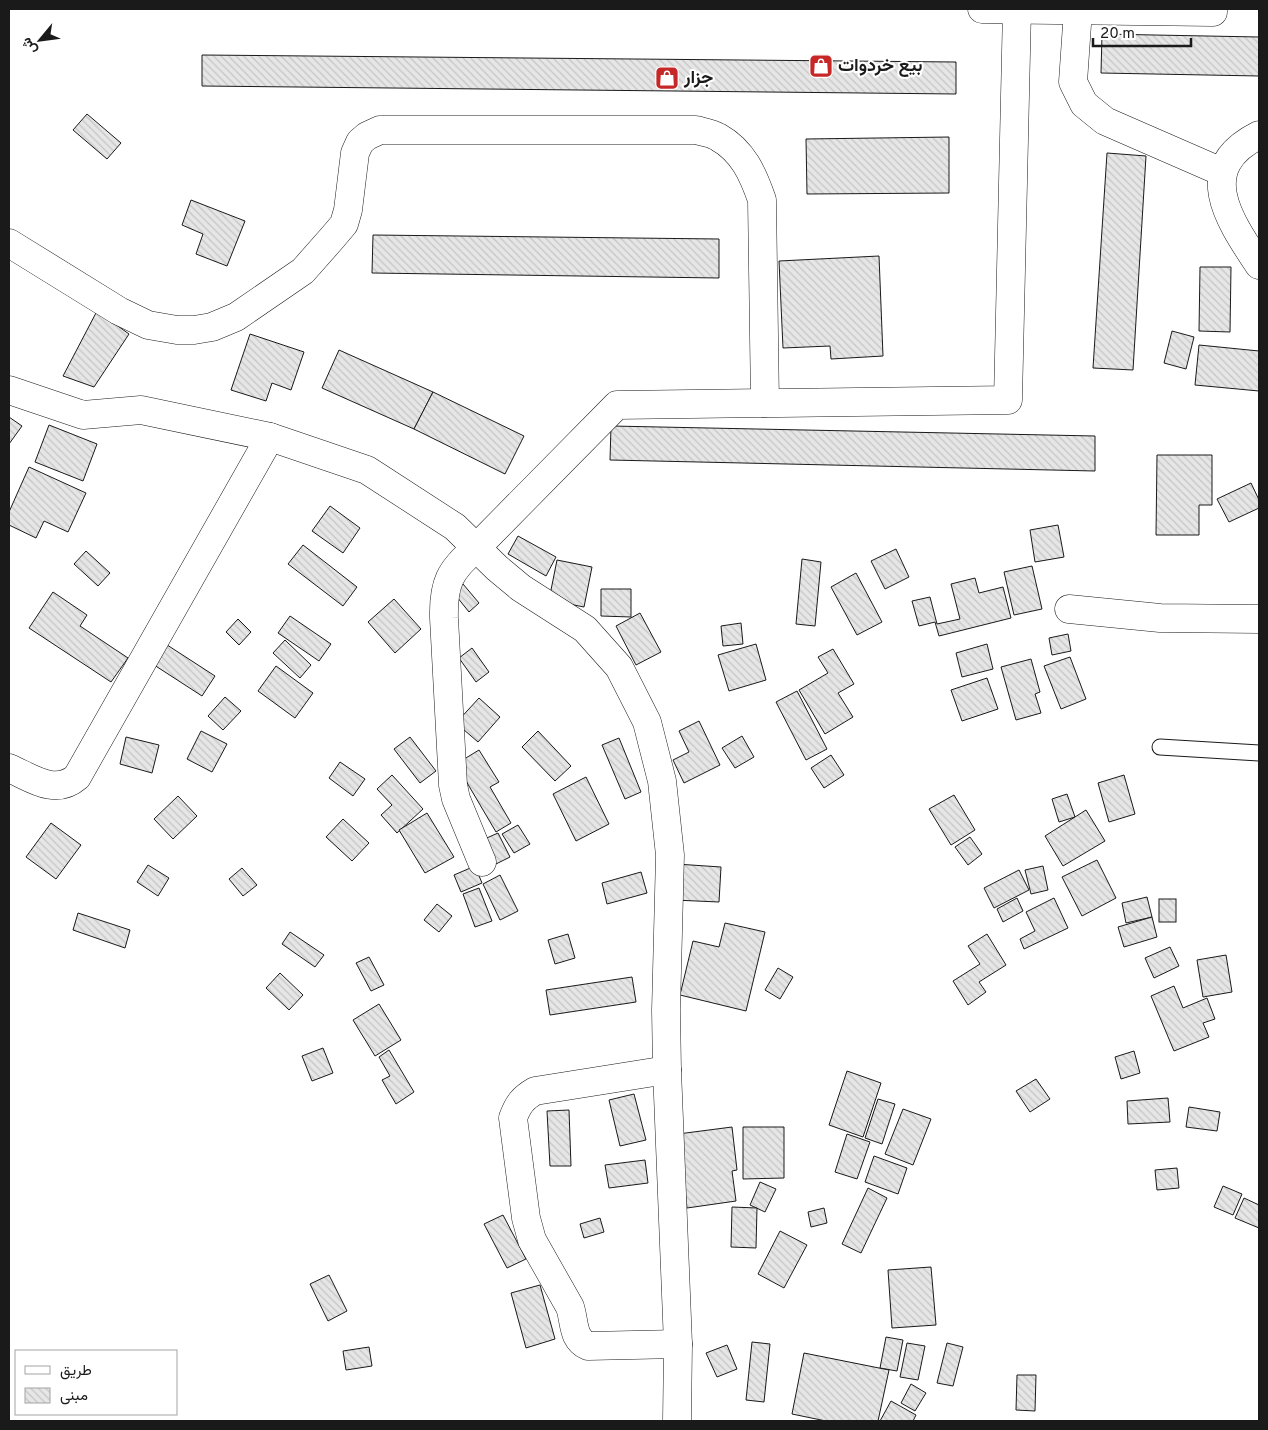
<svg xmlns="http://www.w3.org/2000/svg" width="1268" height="1430" font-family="Overpass,Vazirmatn,sans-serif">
  <defs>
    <pattern id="building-back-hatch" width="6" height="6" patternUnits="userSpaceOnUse" patternTransform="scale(1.25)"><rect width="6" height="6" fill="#e6e6e6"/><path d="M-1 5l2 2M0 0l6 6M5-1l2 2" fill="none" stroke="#c5c5c5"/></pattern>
  </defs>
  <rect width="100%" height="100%" fill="#fff"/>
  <g fill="url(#building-back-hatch)" stroke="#1a1a1a">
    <polygon points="1102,34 1259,37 1259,76 1101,73"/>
    <polygon points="202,55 956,62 956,94 202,86"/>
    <polygon points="87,114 121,143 107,159 73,130"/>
    <polygon points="949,137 949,193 807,194 806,139"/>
    <polygon points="1107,153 1146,156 1133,370 1093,368"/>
    <polygon points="191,200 245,221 227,266 196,254 203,234 182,225"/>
    <polygon points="373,235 719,239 719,278 372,273"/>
    <polygon points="879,256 883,356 831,359 830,346 783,348 779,261"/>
    <polygon points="1200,267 1231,267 1230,332 1199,331"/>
    <polygon points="97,311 129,334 94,387 63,376"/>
    <polygon points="1172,331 1194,337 1186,369 1164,363"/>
    <polygon points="250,334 304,352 291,390 272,383 266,401 231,390"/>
    <polygon points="1199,345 1259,351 1259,391 1195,385"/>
    <polygon points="339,350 433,392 414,429 322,388"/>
    <polygon points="433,392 524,436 505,474 414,429"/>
    <polygon points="9,417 22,426 9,444"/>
    <polygon points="49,425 97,444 83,481 35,462"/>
    <polygon points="611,426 1095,436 1095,471 610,460"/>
    <polygon points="1157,455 1212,455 1212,505 1199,505 1199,535 1156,535"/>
    <polygon points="29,467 86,493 68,532 44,521 36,538 9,525 9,512"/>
    <polygon points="1251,483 1259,500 1259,508 1229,522 1217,499"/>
    <polygon points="330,506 360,528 343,553 312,531"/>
    <polygon points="1058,525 1064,557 1035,562 1030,530"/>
    <polygon points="518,536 556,557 546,576 508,554"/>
    <polygon points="303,545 357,587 343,606 288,564"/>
    <polygon points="896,549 909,577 885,589 871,561"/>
    <polygon points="86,551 110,573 98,586 74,564"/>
    <polygon points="802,559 821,562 815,626 796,624"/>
    <polygon points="557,560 592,567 584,607 549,600"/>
    <polygon points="1032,566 1042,609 1014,615 1004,572"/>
    <polygon points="856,573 882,622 857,635 831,587"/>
    <polygon points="975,578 979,593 1003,587 1011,618 939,636 935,622 919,626 912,601 930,597 937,624 960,619 951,584"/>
    <polygon points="463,584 479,603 469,612 453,592"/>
    <polygon points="601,589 631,589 631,617 601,616"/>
    <polygon points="53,592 87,615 80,626 128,658 111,682 29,628"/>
    <polygon points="394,599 421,629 395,653 368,622"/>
    <polygon points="640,613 661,652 636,665 616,626"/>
    <polygon points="290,616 331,644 319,661 278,633"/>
    <polygon points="238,619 251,632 239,645 226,632"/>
    <polygon points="741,623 743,644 723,646 721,626"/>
    <polygon points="1068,634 1071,651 1052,655 1049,638"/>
    <polygon points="285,640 311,665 300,678 273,653"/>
    <polygon points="161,641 215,676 202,696 148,661"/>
    <polygon points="756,644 766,680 729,691 718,655"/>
    <polygon points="987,644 993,669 962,677 956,653"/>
    <polygon points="472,648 489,672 476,682 459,658"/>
    <polygon points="833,649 854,684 838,693 853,717 825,734 799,690 828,673 818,657"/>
    <polygon points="1070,657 1086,699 1061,709 1044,666"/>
    <polygon points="1031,659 1040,692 1035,694 1041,713 1016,720 1001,667"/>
    <polygon points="276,666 313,693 295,718 258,691"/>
    <polygon points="987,678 998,709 962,721 951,690"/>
    <polygon points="797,691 827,749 806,760 776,702"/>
    <polygon points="225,697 241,711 223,730 208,716"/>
    <polygon points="479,698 500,717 478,742 456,723"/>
    <polygon points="699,721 720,765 684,783 673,760 689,752 679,731"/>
    <polygon points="201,731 227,744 212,772 187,759"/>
    <polygon points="538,731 571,766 555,781 522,747"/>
    <polygon points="742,736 754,757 735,768 722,748"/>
    <polygon points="126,737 159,745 152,773 120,764"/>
    <polygon points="410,737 436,771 420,783 394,749"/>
    <polygon points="619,738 641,792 625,799 602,745"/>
    <polygon points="479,750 499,782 490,787 511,823 496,832 456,764"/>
    <polygon points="831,755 844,775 824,788 811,768"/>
    <polygon points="340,762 365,779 353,796 329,778"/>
    <polygon points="392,775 423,809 397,833 381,815 392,805 377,789"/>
    <polygon points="1124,775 1135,814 1109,822 1098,783"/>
    <polygon points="586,777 609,824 576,841 553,794"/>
    <polygon points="1067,794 1075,817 1059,822 1052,799"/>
    <polygon points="954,795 975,830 951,845 929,809"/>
    <polygon points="178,796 197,816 173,839 154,819"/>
    <polygon points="1086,810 1105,841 1063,866 1045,836"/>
    <polygon points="427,813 454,857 425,873 399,830"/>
    <polygon points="343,819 369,843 352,861 326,837"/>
    <polygon points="51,823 81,845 56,879 26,857"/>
    <polygon points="518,825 530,844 514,853 502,834"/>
    <polygon points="498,833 510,857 492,866 480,841"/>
    <polygon points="970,837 982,854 968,865 955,847"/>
    <polygon points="1097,860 1116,898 1082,916 1062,877"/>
    <polygon points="676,864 721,867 719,902 674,900"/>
    <polygon points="148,865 169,878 158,896 137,882"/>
    <polygon points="475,866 482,883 461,892 454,875"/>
    <polygon points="1043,866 1048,890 1031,894 1025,870"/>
    <polygon points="242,868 257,885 243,896 229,879"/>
    <polygon points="1019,870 1029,890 994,908 984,888"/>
    <polygon points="641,872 647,893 607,904 602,883"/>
    <polygon points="500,875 518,911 500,920 483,884"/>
    <polygon points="479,888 492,921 475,927 463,894"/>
    <polygon points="1147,897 1152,917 1126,923 1122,903"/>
    <polygon points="1017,898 1023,911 1003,922 997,909"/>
    <polygon points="1054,898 1068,928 1024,949 1020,939 1035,931 1026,912"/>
    <rect x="1159" y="899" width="17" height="23"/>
    <polygon points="437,904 452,916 439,932 424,920"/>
    <polygon points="78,913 130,930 125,948 73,930"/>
    <polygon points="1152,917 1157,937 1124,947 1118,927"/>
    <polygon points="725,923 765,932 746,1011 680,995 693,941 719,947"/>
    <polygon points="290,932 324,955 315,967 282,944"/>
    <polygon points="568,934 575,958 555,964 548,940"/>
    <polygon points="987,934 1006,965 979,982 986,992 968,1005 953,981 980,964 968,946"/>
    <polygon points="1170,947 1179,966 1154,978 1145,958"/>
    <polygon points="1226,955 1232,992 1203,997 1197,960"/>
    <polygon points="369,957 384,985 371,991 356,963"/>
    <polygon points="778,968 793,977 780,999 765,990"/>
    <polygon points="280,973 303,995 289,1010 266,988"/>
    <polygon points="632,977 636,1002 550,1015 546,990"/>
    <polygon points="1174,986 1183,1008 1207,998 1215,1019 1203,1023 1209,1037 1174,1051 1151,996"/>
    <polygon points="379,1004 401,1040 375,1056 353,1020"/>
    <polygon points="323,1048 333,1073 312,1081 302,1056"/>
    <polygon points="389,1050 414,1092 396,1104 382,1080 390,1076 379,1057"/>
    <polygon points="1134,1051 1140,1073 1121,1079 1115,1057"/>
    <polygon points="847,1071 881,1083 863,1137 829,1125"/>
    <polygon points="1036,1079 1050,1099 1030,1112 1016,1091"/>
    <polygon points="634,1094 646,1140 620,1146 609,1100"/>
    <polygon points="1168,1098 1170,1122 1128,1124 1127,1101"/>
    <polygon points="878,1099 895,1104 882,1144 865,1138"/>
    <polygon points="1189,1107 1220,1112 1217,1131 1186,1127"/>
    <polygon points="903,1109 931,1119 913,1165 885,1154"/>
    <polygon points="569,1110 571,1166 550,1166 547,1111"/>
    <polygon points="732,1127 737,1170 732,1171 736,1201 687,1208 678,1134"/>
    <polygon points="743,1127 784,1127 784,1178 743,1179"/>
    <polygon points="847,1134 870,1142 857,1179 835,1172"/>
    <polygon points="874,1156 907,1168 898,1194 865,1182"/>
    <polygon points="645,1160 648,1183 609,1188 605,1165"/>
    <polygon points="1177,1168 1179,1188 1157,1190 1155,1170"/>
    <polygon points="760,1182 776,1189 765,1212 750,1205"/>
    <polygon points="1223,1186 1242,1194 1233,1215 1214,1207"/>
    <polygon points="868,1188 887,1198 861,1253 842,1244"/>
    <polygon points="1244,1198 1259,1205 1259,1228 1235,1218"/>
    <polygon points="732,1207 757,1208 756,1248 731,1247"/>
    <polygon points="824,1208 827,1223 811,1227 808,1212"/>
    <polygon points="503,1215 526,1259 507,1268 484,1224"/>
    <polygon points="600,1218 604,1232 584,1238 580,1224"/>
    <polygon points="780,1231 807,1245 784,1288 758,1274"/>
    <polygon points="931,1267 936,1325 892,1328 888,1270"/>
    <polygon points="329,1275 347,1311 328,1321 310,1284"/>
    <polygon points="540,1285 555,1339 526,1348 511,1293"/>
    <polygon points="886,1337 903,1340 897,1371 880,1368"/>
    <polygon points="752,1342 770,1344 764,1402 746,1400"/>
    <polygon points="907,1343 925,1346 918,1380 900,1377"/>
    <polygon points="947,1343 963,1347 953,1386 937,1383"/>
    <polygon points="727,1345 737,1369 717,1377 706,1353"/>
    <polygon points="369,1347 372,1366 346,1370 343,1351"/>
    <polygon points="804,1353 889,1370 878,1421 826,1421 792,1414"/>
    <polygon points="1017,1375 1036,1375 1035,1411 1016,1410"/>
    <polygon points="911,1384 926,1393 915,1411 901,1403"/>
    <polygon points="891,1401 916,1415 913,1421 880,1421"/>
  </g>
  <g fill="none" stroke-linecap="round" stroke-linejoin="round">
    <g stroke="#1a1a1a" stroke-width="17">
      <polyline id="service" points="1160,747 1259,753"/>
    </g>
    <g stroke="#1a1a1a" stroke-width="29">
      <g id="minor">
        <polyline points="982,9 1213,12 1213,9"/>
        <polyline points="1078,10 1073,82 1084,104 1105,121 1222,172"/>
        <path d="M1259 135C1193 168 1229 220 1259 265"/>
        <path d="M9 243 119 311 148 325 177 330H194L212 327 236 317 303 271 333 237 344 224 348 210 355 153 360 142 367 136 380 130H696C703 132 712 133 718 137 743 151 753 174 762 200L765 403"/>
        <polyline points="9,390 83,415 141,410 270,437 367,470 455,527 497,568 521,588 585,629 619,667 647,722 662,781 670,855 666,1010 667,1070 678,1344 677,1421"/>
        <polyline points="1069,609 1160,618 1259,619"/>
        <path d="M9 768C32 778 55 796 77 777L270 437"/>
        <path d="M482 862 456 799 453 785 444 618C443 583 450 570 476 548L617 405 1008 400 1017 9"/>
        <path d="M667 1070 535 1091C523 1098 518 1104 513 1118L526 1218 532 1240 570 1307C575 1322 572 1339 588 1346L678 1344"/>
      </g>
    </g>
    <use href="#service" stroke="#fff" stroke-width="15"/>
    <use href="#minor" stroke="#fff" stroke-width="28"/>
  </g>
  <defs>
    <g id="shop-square" transform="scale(1.25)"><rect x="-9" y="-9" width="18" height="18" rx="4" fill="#c62828" stroke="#fff"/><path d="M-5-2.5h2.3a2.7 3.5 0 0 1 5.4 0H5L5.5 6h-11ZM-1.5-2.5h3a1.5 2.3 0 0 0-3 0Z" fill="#fff"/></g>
  </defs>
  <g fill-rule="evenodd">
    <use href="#shop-square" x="821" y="66"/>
    <use href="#shop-square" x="667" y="78"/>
  </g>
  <g text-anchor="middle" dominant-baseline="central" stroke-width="4" stroke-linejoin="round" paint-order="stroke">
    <g font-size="18" font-weight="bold" fill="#1a1a1a" stroke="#fff" text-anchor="start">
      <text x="838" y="66">بيع خردوات</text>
      <text x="684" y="78">جزار</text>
    </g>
  </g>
  <rect width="1268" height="1430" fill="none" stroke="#1a1a1a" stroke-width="20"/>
  <rect x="15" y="1350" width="162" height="65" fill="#ffffff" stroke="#a3a3a3"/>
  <rect x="25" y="1366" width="25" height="8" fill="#ffffff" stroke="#a3a3a3"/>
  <text x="60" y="1375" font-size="15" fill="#1a1a1a">طريق</text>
  <rect x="25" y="1388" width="25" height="15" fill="url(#building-back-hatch)" stroke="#a3a3a3"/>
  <text x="60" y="1400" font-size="15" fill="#1a1a1a">مبنى</text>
  <g transform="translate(40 40) rotate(241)" stroke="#ffffff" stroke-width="4" paint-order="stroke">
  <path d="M0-4L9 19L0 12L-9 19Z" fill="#1a1a1a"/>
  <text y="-8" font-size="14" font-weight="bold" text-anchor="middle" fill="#1a1a1a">ش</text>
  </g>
  <path d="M1093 38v8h98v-8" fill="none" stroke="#1a1a1a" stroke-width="2.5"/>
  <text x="1100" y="38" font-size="15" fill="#1a1a1a" stroke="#ffffff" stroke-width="4" paint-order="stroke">20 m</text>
</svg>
